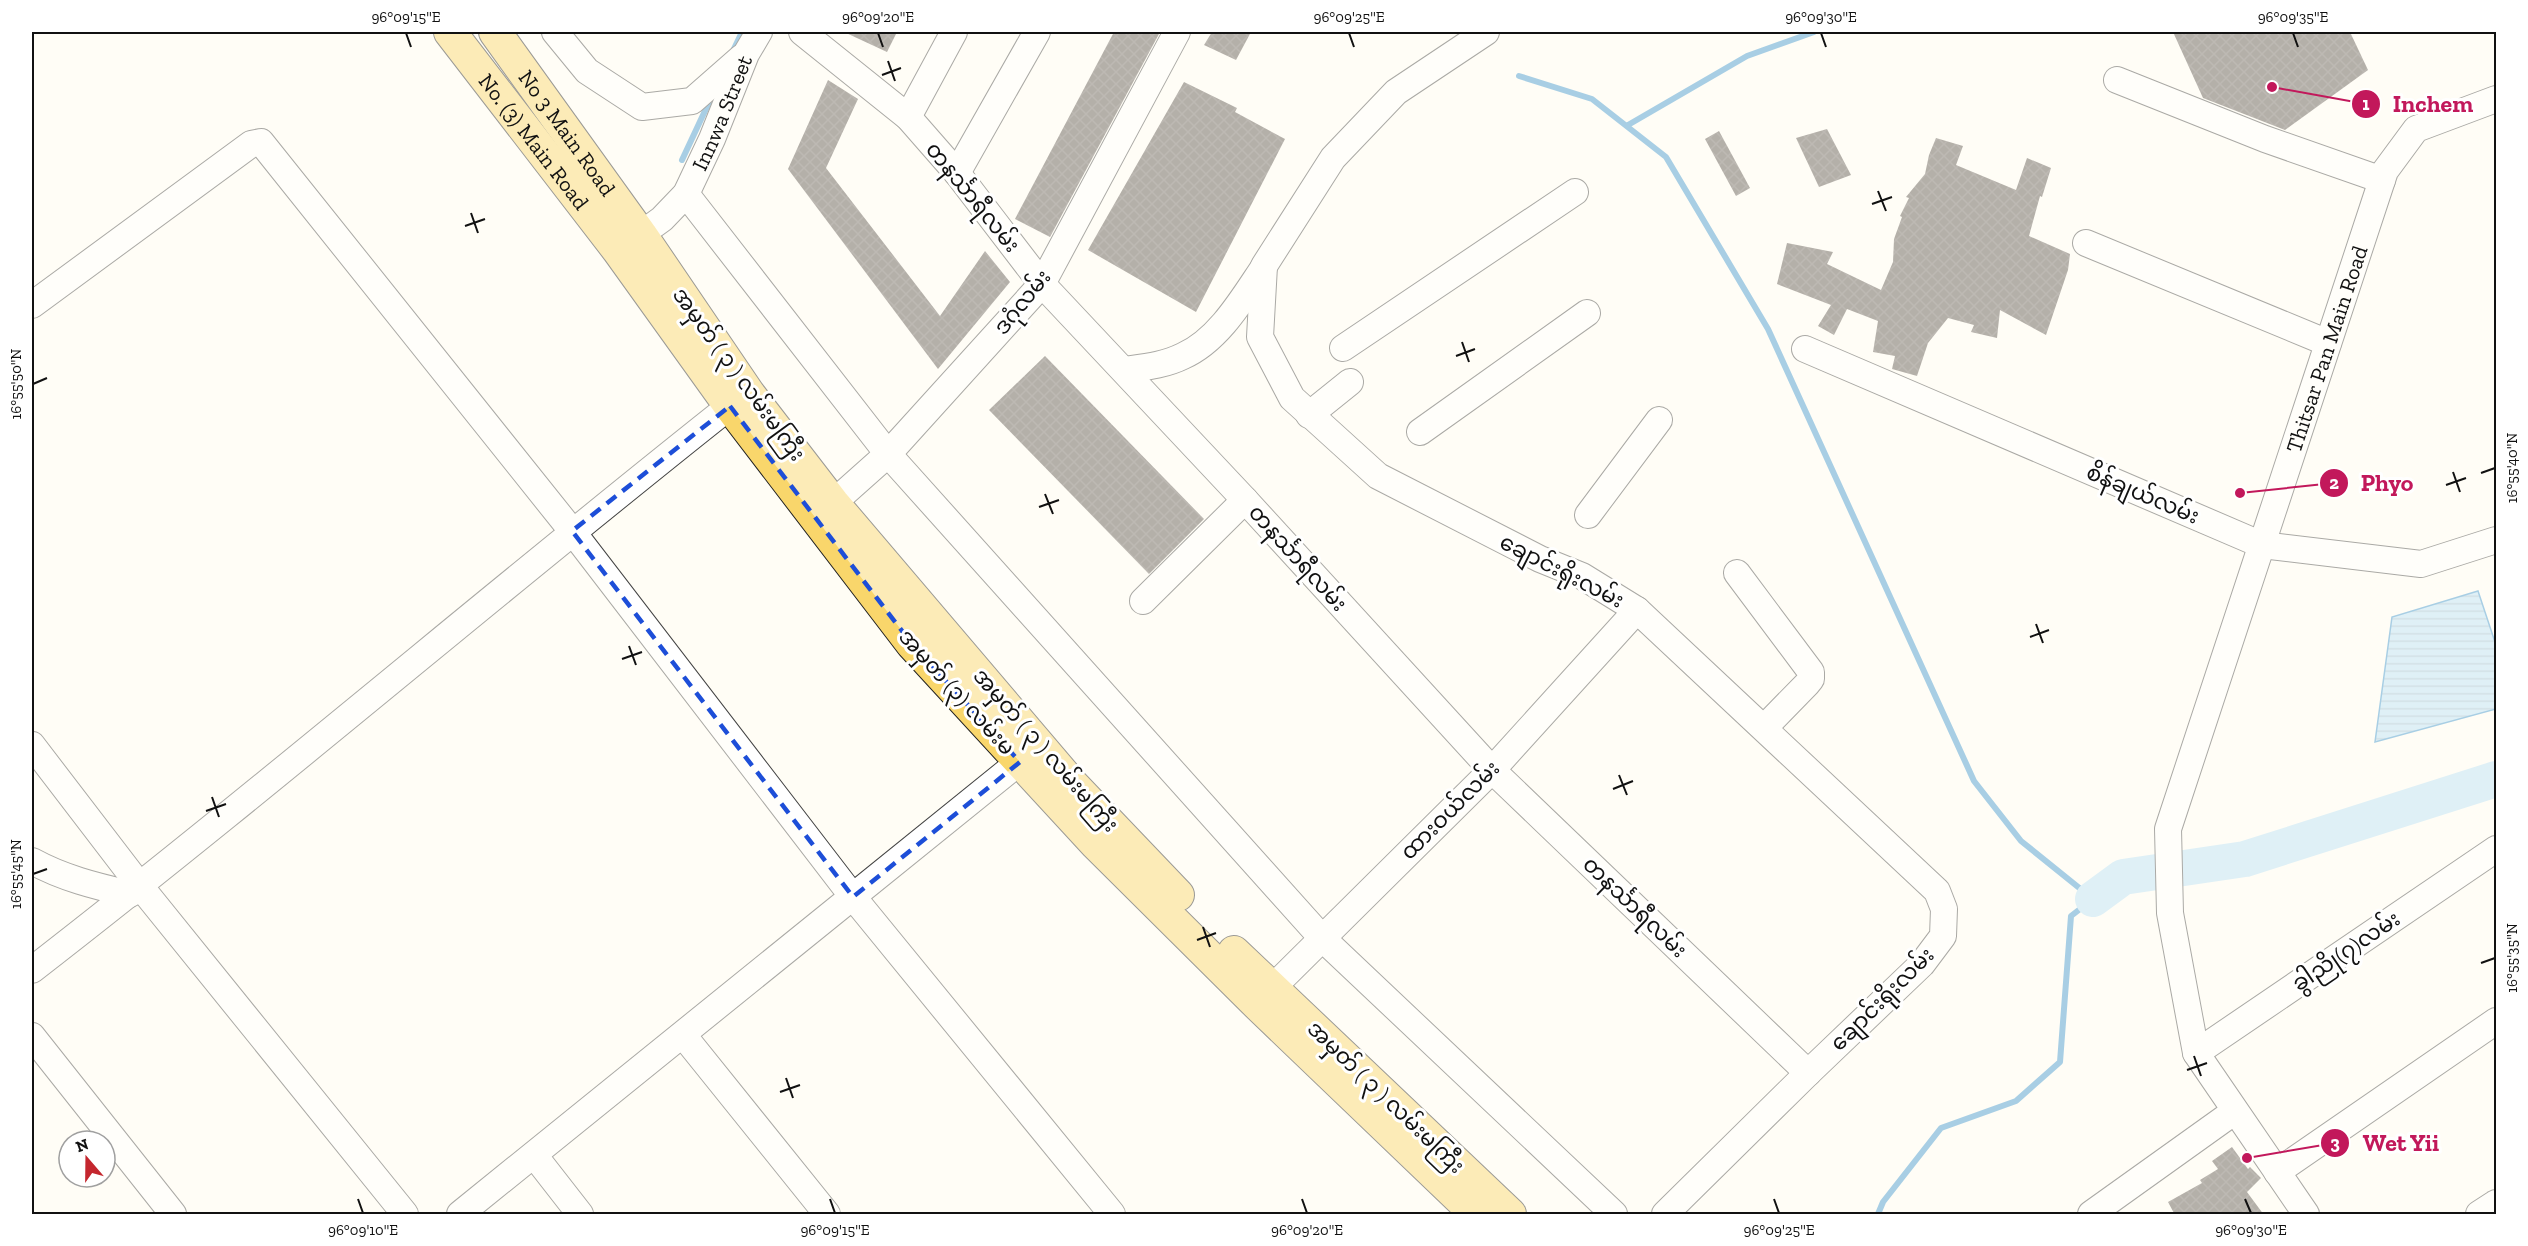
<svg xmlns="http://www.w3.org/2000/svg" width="2528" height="1246" font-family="'Zilla Slab','Noto Sans Myanmar',serif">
  <defs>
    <pattern id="water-rules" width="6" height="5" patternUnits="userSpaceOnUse" patternTransform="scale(1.5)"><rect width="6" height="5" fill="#b9e0f7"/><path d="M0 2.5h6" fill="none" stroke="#9ebfd3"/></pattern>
    <pattern id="building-cross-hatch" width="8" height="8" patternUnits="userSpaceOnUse" patternTransform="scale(1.5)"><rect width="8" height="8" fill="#5a524d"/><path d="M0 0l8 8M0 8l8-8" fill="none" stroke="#6d6662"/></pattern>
  </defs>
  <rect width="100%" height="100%" fill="#fffdf5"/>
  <polygon fill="url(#water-rules)" stroke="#3f96cf" stroke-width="1.5" points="2478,591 2496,645 2496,709 2375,742 2392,617"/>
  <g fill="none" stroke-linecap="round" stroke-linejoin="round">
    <g stroke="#3f96cf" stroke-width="6">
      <polyline points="732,53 742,32"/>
      <polyline points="1519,76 1592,99 1666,157 1768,329 1974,781 2021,841 2093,899 2071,916 2060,1062 2016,1101 1941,1128 1883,1202 1878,1214"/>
      <polyline points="1628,125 1747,56 1814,32"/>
      <polyline points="682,160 711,98"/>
    </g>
    <polyline stroke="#b9e0f7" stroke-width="36" points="2093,899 2123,877 2245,859 2496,779"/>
  </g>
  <g fill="url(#building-cross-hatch)">
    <polygon points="844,32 897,32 887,52"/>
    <polygon points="1114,32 1160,32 1050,237 1015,219"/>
    <polygon points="1212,32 1251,32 1236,60 1204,45"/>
    <polygon points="2173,32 2350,32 2368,70 2285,130 2203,98"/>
    <polygon points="828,80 858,99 826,168 940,316 985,251 1010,282 938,369 788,169"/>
    <polygon points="1184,82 1237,108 1235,112 1285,139 1196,312 1088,250"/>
    <polygon points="1827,129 1851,175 1819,187 1796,138"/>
    <polygon points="1719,131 1750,188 1736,196 1705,139"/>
    <polygon points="1936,138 1963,146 1956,165 2016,190 2027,158 2051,168 2042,197 2040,196 2029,236 2070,254 2068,270 2046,335 2000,310 1997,338 1971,332 1974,325 1948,318 1928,343 1917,376 1892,369 1895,356 1873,352 1878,321 1847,309 1834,335 1818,326 1831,305 1777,284 1787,243 1833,252 1827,264 1881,290 1893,262 1894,239 1902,217 1900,216 1909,198 1906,197 1925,174 1929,155"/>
    <polygon points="1045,356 1204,519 1149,574 989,410"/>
    <polygon points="2232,1147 2248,1169 2250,1167 2261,1178 2247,1192 2264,1215 2175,1215 2168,1202 2202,1183 2200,1180 2218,1169 2212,1161"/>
  </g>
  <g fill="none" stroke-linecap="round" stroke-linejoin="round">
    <g stroke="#444" stroke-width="28">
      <g id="minor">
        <polyline points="555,32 587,71 642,107 692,101 741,58"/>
        <polyline points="802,32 908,117 957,173 1042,284 1245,500 1492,770 1808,1073"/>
        <polyline points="1486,32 1396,92 1333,158 1264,266 1260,337 1292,398 1378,476 1540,559 1582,576 1637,610 1937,891 1944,909 1943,936 1922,964 1808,1073 1665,1214"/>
        <polyline points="2117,80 2265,139 2382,180"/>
        <polyline points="908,117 954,32"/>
        <polyline points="957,173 1037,32"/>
        <polyline points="686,194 888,454 1322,938 1614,1214"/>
        <polyline points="2086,243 2328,343"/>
        <path id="s1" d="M626 245 662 219 686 194 712 139 746 54 759 32"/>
        <polyline points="32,305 251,144 261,142 572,531 853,897 1112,1214"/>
        <polyline points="1343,348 1575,192"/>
        <polyline points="1805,349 2262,545 2421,564 2496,540"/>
        <path d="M1124 370C1145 367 1165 365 1183 356 1219 340 1243 298 1264 267"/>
        <polyline points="1309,415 1350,382"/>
        <polyline points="1420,432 1587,313"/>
        <polyline points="833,503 888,454 1042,284 1177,32"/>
        <polyline points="1588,515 1659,420"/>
        <polyline points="1737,573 1811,672 1811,679 1807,684 1764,728"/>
        <polyline points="1143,601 1245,500"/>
        <polyline points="32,745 140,886 405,1214"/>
        <path d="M32 861C63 878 95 886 130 894"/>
        <path d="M32 970C268 787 495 592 730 406L747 396"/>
        <polyline points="1258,1002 1492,770 1637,610"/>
        <polyline points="683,1035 827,1214"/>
        <polyline points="32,1036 173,1214"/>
        <polyline points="2196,1053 2496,849"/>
        <polyline points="534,1155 580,1214"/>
        <polyline points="2277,1172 2496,1021"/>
        <polyline points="460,1214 1034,750"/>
        <polyline points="2091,1214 2235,1111"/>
        <path id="s2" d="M2306 1214 2196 1053 2170 913 2168 829 2385 171 2416 129 2496 99"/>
        <polyline points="2479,1214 2496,1203"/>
      </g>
    </g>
    <g stroke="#222" stroke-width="34">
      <g id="major">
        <path id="s3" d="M450 32 618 250 730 406 912 644 1096 844 1257 1004 1476 1214"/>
        <path id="s4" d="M495 32 641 235 749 394 833 503 1072 784 1178 895"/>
        <polyline points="1234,952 1510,1214"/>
      </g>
    </g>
    <use href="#minor" stroke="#fff" stroke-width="26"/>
    <use href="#major" stroke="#f9d66b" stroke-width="32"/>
  </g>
  <path d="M0 0H2528V1246H0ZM730 406 912 644 1020 762 853 897 572 531Z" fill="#fffdf5" fill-opacity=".55" fill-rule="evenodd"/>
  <path fill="none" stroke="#1d4ed8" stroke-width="4.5" stroke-dasharray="12 8" stroke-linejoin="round" d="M730 406 912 644 1020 762 853 897 572 531Z"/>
  <path fill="none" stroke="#111" stroke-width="2" d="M406 33 411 47M878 33 883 47M1349 33 1354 47M1821 33 1826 47M2293 33 2298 47M888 61 895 81M882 75 901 68M1878 191 1886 211M1872 204 1892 197M471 213 478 233M465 226 485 219M1462 342 1469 362M1456 356 1475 349M33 384 47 378M2453 472 2460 492M2481 473 2495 468M2446 485 2466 478M1045 494 1053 514M1039 507 1059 500M2036 624 2043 643M2030 637 2049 630M629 646 636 665M622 659 642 652M1619 775 1627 795M1613 789 1633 781M212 797 219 817M206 811 226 804M33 874 47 869M1203 927 1210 947M1197 940 1216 933M2481 963 2495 958M2194 1056 2201 1076M2187 1070 2207 1063M786 1078 793 1098M780 1092 800 1085M358 1199 363 1213M830 1199 835 1213M1302 1199 1307 1213M1774 1199 1779 1213M2245 1199 2251 1213"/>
  <g text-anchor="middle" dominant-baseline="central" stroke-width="6" stroke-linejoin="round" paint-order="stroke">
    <g font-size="22" fill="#111" stroke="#fff">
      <text stroke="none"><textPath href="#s1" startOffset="168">Innwa Street</textPath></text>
      <text stroke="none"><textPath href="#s4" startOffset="124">No 3 Main Road</textPath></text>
      <text stroke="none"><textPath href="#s3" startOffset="138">No. (3) Main Road</textPath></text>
      <text transform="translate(973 197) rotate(51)">တနင်္သာရီလမ်း</text>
      <text transform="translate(1022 302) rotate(-51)">ဒဂုံလမ်း</text>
      <text stroke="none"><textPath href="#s2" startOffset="927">Thitsar Pan Main Road</textPath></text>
      <text transform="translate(739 374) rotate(54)">အမှတ် ( ၃ ) လမ်းမကြီး</text>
      <text transform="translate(2143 494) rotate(23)">စိန်ချယ်လမ်း</text>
      <text transform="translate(1298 558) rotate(48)">တနင်္သာရီလမ်း</text>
      <text transform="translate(1562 571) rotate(27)">ချောင်းရိုးလမ်း</text>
      <text transform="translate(957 692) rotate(48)">အမှတ် (၃) လမ်းမ</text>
      <text transform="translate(1046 750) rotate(49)">အမှတ် ( ၃ ) လမ်းမကြီး</text>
      <text transform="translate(1450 810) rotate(-45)">ထားဝယ်လမ်း</text>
      <text transform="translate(1635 907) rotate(44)">တနင်္သာရီလမ်း</text>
      <text transform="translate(2346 951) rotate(-34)">ခွါညို(၇)လမ်း</text>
      <text transform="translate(1882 999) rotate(-45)">ချောင်းရိုးလမ်း</text>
      <text transform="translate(1386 1097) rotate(44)">အမှတ် ( ၃ ) လမ်းမကြီး</text>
    </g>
  </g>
  <path fill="none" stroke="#c2185b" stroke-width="2" d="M2272 87L2366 104M2240 493L2334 483M2247 1158L2335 1143"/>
  <g fill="#c2185b" stroke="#fff" stroke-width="2">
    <circle cx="2272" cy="87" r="6"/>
    <circle cx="2240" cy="493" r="6"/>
    <circle cx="2247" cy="1158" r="6"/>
    <circle cx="2366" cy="104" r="15"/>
    <circle cx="2334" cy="483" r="15"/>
    <circle cx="2335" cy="1143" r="15"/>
  </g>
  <g font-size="18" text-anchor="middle" font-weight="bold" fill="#fff">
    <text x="2366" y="110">1</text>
    <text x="2334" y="489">2</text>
    <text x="2335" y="1149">3</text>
  </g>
  <g font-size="24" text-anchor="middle" font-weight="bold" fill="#c2185b" stroke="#fff" stroke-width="6" stroke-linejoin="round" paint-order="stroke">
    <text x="2433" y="112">Inchem</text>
    <text x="2387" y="491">Phyo</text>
    <text x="2401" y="1151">Wet Yii</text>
  </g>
  <rect width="2528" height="1246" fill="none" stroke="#ffffff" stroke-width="66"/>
  <g transform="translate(87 1159) rotate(340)"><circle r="28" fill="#ffffff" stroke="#a0a0a0" stroke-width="1.5"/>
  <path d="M0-4.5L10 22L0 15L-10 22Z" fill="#c4262e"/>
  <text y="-9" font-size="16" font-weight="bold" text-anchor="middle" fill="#111111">N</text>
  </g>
  <rect x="33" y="33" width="2462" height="1180" fill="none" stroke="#111" stroke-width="2"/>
  <g font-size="15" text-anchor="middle" fill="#111">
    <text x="406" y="22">96°09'15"E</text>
    <text x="878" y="22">96°09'20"E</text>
    <text x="1349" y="22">96°09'25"E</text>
    <text x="1821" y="22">96°09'30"E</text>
    <text x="2293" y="22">96°09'35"E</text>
    <text transform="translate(16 384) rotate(-90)" y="5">16°55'50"N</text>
    <text transform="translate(2512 468) rotate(-90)" y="5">16°55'40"N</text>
    <text transform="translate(16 874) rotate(-90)" y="5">16°55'45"N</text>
    <text transform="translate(2512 958) rotate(-90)" y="5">16°55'35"N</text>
    <text x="363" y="1235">96°09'10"E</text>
    <text x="835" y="1235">96°09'15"E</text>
    <text x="1307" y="1235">96°09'20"E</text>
    <text x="1779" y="1235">96°09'25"E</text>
    <text x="2251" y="1235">96°09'30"E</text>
  </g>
</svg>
